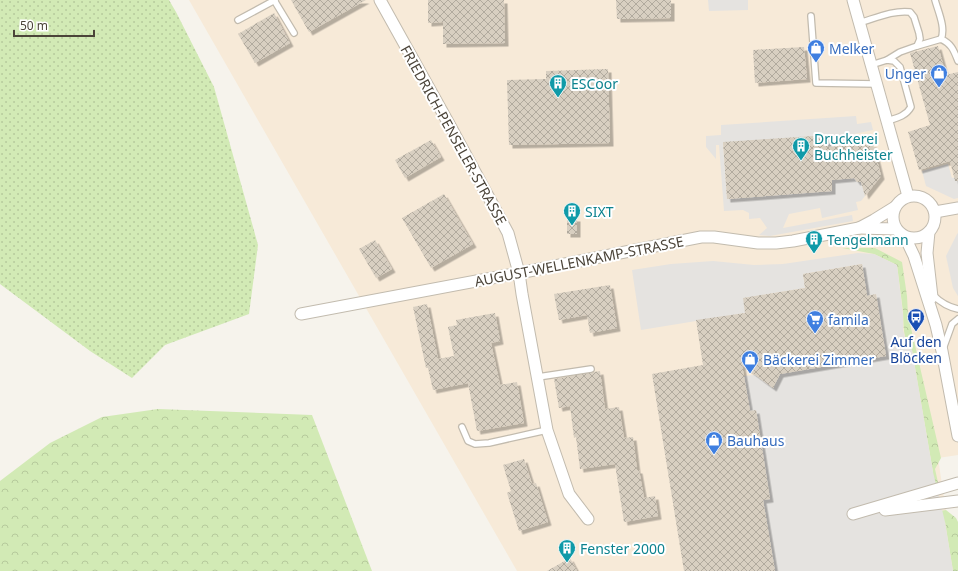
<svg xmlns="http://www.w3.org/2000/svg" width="958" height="571" font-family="'Noto Sans',sans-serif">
  <defs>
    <pattern id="grass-dots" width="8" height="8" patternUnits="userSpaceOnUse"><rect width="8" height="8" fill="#d2eab5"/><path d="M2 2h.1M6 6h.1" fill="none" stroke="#b6ca9c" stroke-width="1.8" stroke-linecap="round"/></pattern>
    <pattern id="forest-crowns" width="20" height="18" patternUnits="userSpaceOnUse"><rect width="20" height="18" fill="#d2eab5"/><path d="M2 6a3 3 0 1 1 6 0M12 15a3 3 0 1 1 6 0" fill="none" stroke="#b6ca9c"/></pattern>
    <pattern id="building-cross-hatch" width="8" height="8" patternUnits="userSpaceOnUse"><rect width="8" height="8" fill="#d8cfc1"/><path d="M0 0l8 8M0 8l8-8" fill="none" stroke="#b1aa9e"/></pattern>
    <filter id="shadow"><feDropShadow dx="3.5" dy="3.5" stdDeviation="0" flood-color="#0004"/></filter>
  </defs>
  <rect width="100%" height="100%" fill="#f6f3ec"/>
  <polygon fill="#f7ead8" points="189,0 958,0 958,455 938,458 955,571 517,571"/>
  <polygon fill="url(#grass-dots)" points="0,0 169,0 176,12 214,87 258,245 249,314 165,345 132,378 90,351 0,284"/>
  <g fill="url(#forest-crowns)">
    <path d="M842 248H875L902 262 907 296 908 315 941 458 935 469 939 487 858 506 933 472 912 350C902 338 904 326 903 312 901 296 899 280 897 265L874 254Z"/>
    <polygon points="158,409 312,415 372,571 0,571 0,481 50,443 102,417"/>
    <polygon points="946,510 956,518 958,522 958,571 953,571 945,522 868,523"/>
  </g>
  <g fill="#e5e3e0">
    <polygon points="708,0 748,0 748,10 709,11"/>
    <polygon points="856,116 857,124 871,122 873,130 854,134 855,145 828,147 828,135 723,143 727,199 832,191 832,180 855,178 857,182 861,181 865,196 861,201 856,202 858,210 822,218 820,208 789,214 783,228 852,215 853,221 770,236 759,235 767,228 760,218 749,219 749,213 743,210 724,211 719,145 716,145 716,159 706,147 706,136 721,135 721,125"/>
    <polygon points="948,164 952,178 958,176 958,198 954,199 926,186 922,171"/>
    <polygon points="958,233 958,296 953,288 946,256 957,234"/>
    <polygon points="858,253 874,254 897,265 903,315 903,330 907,345 912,350 933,472 945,522 953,571 775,571 763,500 770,499 756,411 750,411 744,376 755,375 773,388 780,374 886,356 876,294 867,296 862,264 803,274 805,288 744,298 745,313 641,330 632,270 671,264 713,261 754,265 783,264"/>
  </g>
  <g fill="url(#building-cross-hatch)" filter="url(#shadow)">
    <polygon points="291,0 366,0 309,32"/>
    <polygon points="428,0 504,0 505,43 443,44 443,22 428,23"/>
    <polygon points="616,0 671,0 671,18 617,19"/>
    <polygon points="274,13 290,43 255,63 238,34"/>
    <polygon points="938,46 946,75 958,72 958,181 955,181 950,161 919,170 908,132 930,125 910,53"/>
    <polygon points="804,47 807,79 755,83 753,50"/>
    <polygon points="608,69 610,143 509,145 507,80 546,79 546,71"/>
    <polygon points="828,135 828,147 873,144 881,176 865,196 861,182 857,182 854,178 832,180 832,191 727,199 723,142"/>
    <polygon points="431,140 441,157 405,178 395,160"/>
    <polygon points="444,194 473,244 431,268 402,218"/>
    <rect x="567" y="218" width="10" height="16"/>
    <polygon points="375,240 392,269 376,278 359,249"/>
    <polygon points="862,264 867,296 876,294 886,356 780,374 773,388 742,365 750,411 756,410 770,499 763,500 775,571 684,571 652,374 703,365 696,320 745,313 743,298 805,288 803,274"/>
    <polygon points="610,285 617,328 590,333 587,315 559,320 554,294"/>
    <polygon points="427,304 438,359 454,356 448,327 457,325 456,320 495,313 500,341 491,343 500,385 517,382 524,423 477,431 468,383 433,390 428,368 426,368 413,307"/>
    <polygon points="600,371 605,409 619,407 624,438 633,437 637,470 639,470 644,498 655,496 658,516 624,522 615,464 580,469 576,437 574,438 570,406 559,408 554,379"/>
    <polygon points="524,459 532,484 536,483 548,522 519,531 507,493 511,491 503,465"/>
    <polygon points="570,558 577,571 547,571"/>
  </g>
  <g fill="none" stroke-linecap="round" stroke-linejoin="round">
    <g stroke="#c2bbae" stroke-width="8">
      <g id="lane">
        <polyline points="274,0 294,33"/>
        <path d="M935 0C938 11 946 28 941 39"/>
        <polyline points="811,16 816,83 877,84"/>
        <polyline points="238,20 275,0"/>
        <path d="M859 23C876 18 893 10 910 12L914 17 919 33 920 39 917 46 900 52 887 60"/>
        <path d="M917 46 941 39C952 44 954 51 958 61"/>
        <path d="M871 65 887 60 894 61 900 67 911 107C906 116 897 118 887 121"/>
        <path d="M933 295C940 302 948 307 958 309"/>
        <polyline points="943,349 952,324 958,319"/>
        <polyline points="538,377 591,369"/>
        <polyline points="462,427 468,441 475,444 489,443 547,430"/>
      </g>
    </g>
    <g stroke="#c2bbae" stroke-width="13">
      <g id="street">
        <polyline points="380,0 449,124 508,233 519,273 522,294 547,430 569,494 588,519"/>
        <polyline points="853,0 908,196"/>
        <circle cx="914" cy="217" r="21"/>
        <polyline points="895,207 874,220 859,228 896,229"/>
        <polyline points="935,212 958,208"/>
        <polyline points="929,232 927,253 932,297"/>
        <polyline points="905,237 914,256 936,325 942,351 958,436"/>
        <polyline points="301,314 519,273 701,237 714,237 758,243 776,243 793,241 859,228"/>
        <polyline points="885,510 958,501"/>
        <polyline points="853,514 958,483"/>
      </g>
    </g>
    <use href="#lane" stroke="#fff" stroke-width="5.5"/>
    <use href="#street" stroke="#fff" stroke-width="11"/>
  </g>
  <defs>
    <g id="shop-pin" transform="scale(0.9)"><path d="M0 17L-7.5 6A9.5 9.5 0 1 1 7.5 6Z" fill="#3f7fe0" stroke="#fff"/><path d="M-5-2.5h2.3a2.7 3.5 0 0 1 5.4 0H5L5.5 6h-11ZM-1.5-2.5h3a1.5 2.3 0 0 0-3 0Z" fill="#fff"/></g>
    <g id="building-pin" transform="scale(0.9)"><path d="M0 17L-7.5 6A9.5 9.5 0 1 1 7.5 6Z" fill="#0f9aa8" stroke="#fff"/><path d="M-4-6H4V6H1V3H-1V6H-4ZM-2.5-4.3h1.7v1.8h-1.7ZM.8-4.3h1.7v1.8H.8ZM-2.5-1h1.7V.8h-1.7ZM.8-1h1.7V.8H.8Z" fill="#fff"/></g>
    <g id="bus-pin" transform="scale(0.9)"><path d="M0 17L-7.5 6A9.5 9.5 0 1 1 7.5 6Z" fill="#1a4fb4" stroke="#fff"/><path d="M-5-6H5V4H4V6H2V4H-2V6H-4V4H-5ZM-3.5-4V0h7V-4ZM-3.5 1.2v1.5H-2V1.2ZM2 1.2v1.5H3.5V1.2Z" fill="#fff"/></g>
    <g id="supermarket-pin" transform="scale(0.9)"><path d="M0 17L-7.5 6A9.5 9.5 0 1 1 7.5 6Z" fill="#3f7fe0" stroke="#fff"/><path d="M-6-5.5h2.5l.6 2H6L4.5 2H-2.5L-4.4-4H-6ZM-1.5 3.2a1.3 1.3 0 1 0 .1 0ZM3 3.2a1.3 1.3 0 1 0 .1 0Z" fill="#fff"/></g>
  </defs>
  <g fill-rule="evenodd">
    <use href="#shop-pin" x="816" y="48"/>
    <use href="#shop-pin" x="939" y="73"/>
    <use href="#building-pin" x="558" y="83"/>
    <use href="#building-pin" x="801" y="146"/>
    <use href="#building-pin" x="572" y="211"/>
    <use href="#building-pin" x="814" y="239"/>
    <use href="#bus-pin" x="916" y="317"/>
    <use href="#supermarket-pin" x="815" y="319"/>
    <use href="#shop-pin" x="750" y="359"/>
    <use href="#shop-pin" x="714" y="440"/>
    <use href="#building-pin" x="567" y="548"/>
  </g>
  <g text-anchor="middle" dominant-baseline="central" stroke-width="4" stroke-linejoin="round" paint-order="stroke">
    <g font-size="14" fill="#366cbe" stroke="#fff" text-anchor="start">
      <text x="829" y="48">Melker</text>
      <text x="926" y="73" text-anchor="end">Unger</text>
      <text x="828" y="319">famila</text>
      <text x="763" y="359">Bäckerei Zimmer</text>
      <text x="727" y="440">Bauhaus</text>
    </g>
    <g font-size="14" fill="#0d838f" stroke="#fff" text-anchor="start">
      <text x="571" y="83">ESCoor</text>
      <text x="814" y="138">Druckerei<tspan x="814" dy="16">Buchheister</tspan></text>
      <text x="585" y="211">SIXT</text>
      <text x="827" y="239">Tengelmann</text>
      <text x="580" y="548">Fenster 2000</text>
    </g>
    <g font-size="14" fill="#4b4439" stroke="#fff">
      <text transform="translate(454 135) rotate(61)">FRIEDRICH-PENSELER-STRASSE</text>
      <text transform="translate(579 261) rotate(-11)">AUGUST-WELLENKAMP-STRASSE</text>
    </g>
    <g font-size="14" fill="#164399" stroke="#fff">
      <text x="916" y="341">Auf den<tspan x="916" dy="16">Blöcken</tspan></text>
    </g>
  </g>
  <path d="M14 30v6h80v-6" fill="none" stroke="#4b4439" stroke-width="2"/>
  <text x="20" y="30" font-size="12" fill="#4b4439" stroke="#ffffff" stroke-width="3" paint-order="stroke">50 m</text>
</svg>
